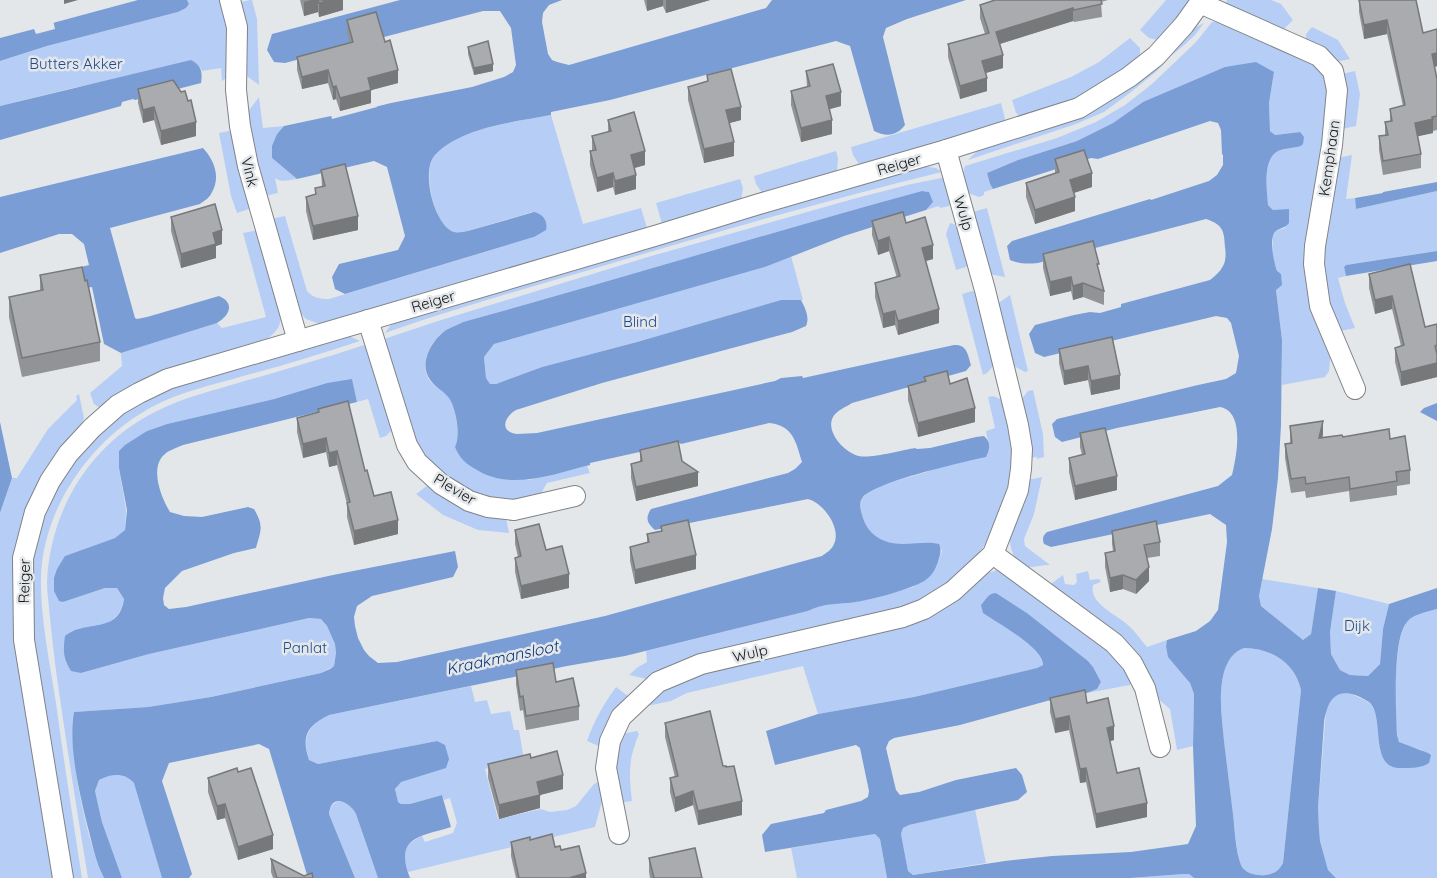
<svg xmlns="http://www.w3.org/2000/svg" width="1437" height="878" font-family="Quicksand,sans-serif">
  <rect width="100%" height="100%" fill="#e4e7ea"/>
  <g fill="#b6cef6">
    <polygon points="187,0 220,0 227,21 228,77 222,81 221,68 202,71 200,67 113,80 73,88 0,106 0,61 47,46 178,12 186,8 189,4"/>
    <polygon points="250,0 252,0 257,19 259,85 244,74 237,3"/>
    <polygon points="1166,0 1193,0 1158,40 1149,38 1140,30"/>
    <polygon points="1227,0 1271,0 1281,4 1293,20 1282,31 1231,9 1226,3"/>
    <path d="M1212 22H1218L1310 60C1327 75 1330 82 1329 104L1306 253 1331 350 1329 371 1325 377 1282 385V340L1276 290 1277 271 1272 254 1273 236 1276 231 1285 228 1289 210H1273L1268 205C1267 191 1262 160 1278 151 1285 148 1294 148 1301 146L1300 132 1275 135 1270 131 1269 103 1274 72 1143 102 1113 123 1077 141 1018 160 987 173 990 184 993 189 984 192V195L979 197 968 193 963 173 965 166 1057 138 1096 122 1125 105 1152 84 1196 42Z"/>
    <polygon points="1204,23 1195,35 1183,46 1171,56 1157,71 1131,92 1104,112 1076,124 968,160 977,151 1036,133 1067,122 1090,112 1194,28"/>
    <polygon points="1312,27 1338,40 1350,59 1336,62 1306,40 1306,34"/>
    <polygon points="1130,38 1140,48 1140,57 1110,80 1074,101 1023,118 1016,113 1012,100 1071,77 1099,62"/>
    <polygon points="1355,71 1360,94 1356,126 1342,129 1341,74"/>
    <path d="M259 97 263 128 284 126 277 134 272 158 297 179C289 180 281 183 275 178L278 193 265 196 246 114Z"/>
    <polygon points="1001,103 1005,119 1004,124 860,166 853,155 851,147"/>
    <path d="M551 115 583 224 641 208 647 228 320 324 306 319 297 309 270 219 285 216 307 291C313 298 320 299 329 299L534 237 532 212 468 231C461 232 455 234 450 230 433 220 422 169 435 155 461 127 515 122 551 115Z"/>
    <polygon points="234,130 252,208 237,213 231,196 219,133"/>
    <polygon points="836,151 838,158 837,173 763,194 756,184 754,176"/>
    <polygon points="1352,155 1346,199 1355,198 1356,209 1437,191 1437,251 1346,265 1344,267 1346,276 1338,278 1345,303 1355,328 1340,331 1326,297 1322,269 1337,158"/>
    <path d="M923 166 936 168 942 172C828 200 716 232 603 266 530 287 457 308 385 333L390 326 398 320Z"/>
    <path d="M946 177 953 201 949 206 940 208 939 206 926 210 932 201 929 192 922 191C768 233 616 280 463 322 458 325 451 327 446 330 430 341 417 365 431 382 437 389 447 392 451 401 457 414 458 429 458 443L508 480H529L587 466 590 473 547 483 539 497 524 501H495L462 489 422 454 417 445 384 339 438 321 648 257 853 199 907 185Z"/>
    <polygon points="740,179 743,188 741,201 662,224 656,203"/>
    <polygon points="987,208 1005,277 989,274 973,212"/>
    <polygon points="950,223 960,226 970,263 966,267 956,270 946,234"/>
    <path d="M258 230 281 317C280 328 276 332 267 339L180 365 152 375 123 392 100 408 94 404 90 393 122 366 121 353 215 323H217L222 328 266 317 243 233Z"/>
    <polygon points="791,256 803,300 781,300 637,342 542,367 496,384 490,384 486,378 484,357 494,344 765,267"/>
    <polygon points="972,291 977,293 995,364 987,373 983,375 962,294"/>
    <polygon points="1010,295 1028,371 1025,372 1012,365 997,304"/>
    <path d="M341 336H349L360 341C323 353 285 365 247 375 213 385 176 392 145 411 88 444 43 510 41 577 40 618 50 663 56 703 64 762 73 820 82 878H72L33 631 32 561 42 524 54 495 64 477 79 455 112 421 135 405 163 391 192 380Z"/>
    <path d="M364 345 368 350 393 429 386 436 380 438 368 399 357 402 352 380 327 383 274 399 167 424 147 431 119 468 126 510 125 530 115 538 65 556 63 602 105 588H117L124 599C120 627 94 627 70 632L81 673 149 654 309 618 321 619 327 626 335 644 336 653 334 666 321 673 211 697 148 707 74 712C66 745 88 847 104 878H88C79 823 70 768 62 712 57 681 53 649 50 618 49 606 47 593 47 582 50 509 91 443 157 411 182 398 211 391 238 383 280 371 322 359 364 345Z"/>
    <polygon points="1033,390 1043,434 1044,457 1037,459 1037,457 1029,458 1021,400 1028,391"/>
    <polygon points="79,394 84,418 82,423 49,466 37,487 18,545 13,581 14,612 18,654 54,878 0,878 0,513 12,478 17,478 48,429 77,400 76,396"/>
    <path d="M993 396 1005 401C1007 412 1010 422 1011 433 1017 480 999 536 965 569 949 586 928 597 907 608L647 679 629 675 638 667 647 662 646 651 808 611 816 607 837 603H850L913 587 936 568 942 551 939 545C922 539 902 549 884 541 874 537 866 528 863 518 861 510 858 503 864 496 876 483 911 478 929 471 949 464 969 455 989 447L986 431 995 428 988 397Z"/>
    <path d="M1042 477 1034 514 1024 539 1025 546 1050 565C1043 565 1035 567 1029 567 1014 564 1009 548 1010 535L1027 480Z"/>
    <polygon points="428,485 450,501 484,515 506,518 509,533 478,530 443,515 416,494"/>
    <path d="M997 570 1004 571 1107 649 1125 669 1132 682 1130 685 1087 693 1097 689 1101 682 1093 667 1088 661 1027 613 996 593H993L983 613C997 623 1044 648 1043 665L1037 668 914 697 818 714 803 666 687 693 671 701 647 706 658 691 683 679 888 630 985 574Z"/>
    <path d="M1088 571 1090 580 1099 579 1101 582 1093 585C1089 604 1116 614 1128 625 1135 631 1141 640 1147 647L1167 640 1166 646 1190 683 1194 694 1193 746 1177 750 1170 709 1157 698 1101 622 1051 584 1063 575 1065 584 1074 585 1077 582 1076 574Z"/>
    <polygon points="1262,579 1318,588 1311,634 1303,640 1261,606 1259,596"/>
    <polygon points="1336,591 1389,604 1383,629 1380,664 1368,676 1350,675 1340,670 1331,654 1330,632"/>
    <path d="M1437 609V878H1336L1328 870 1320 841 1319 829 1318 808 1326 710C1334 693 1343 689 1360 698 1364 700 1370 702 1372 706 1380 719 1377 738 1381 753L1412 768 1422 750 1401 744 1398 740C1394 718 1393 638 1407 622 1413 614 1427 612 1437 609Z"/>
    <path d="M1244 648C1271 648 1295 663 1301 690L1283 863C1282 865 1280 868 1278 870 1269 878 1246 877 1241 865 1235 849 1235 830 1233 814 1230 790 1227 765 1224 741 1222 718 1218 694 1224 672 1228 660 1233 652 1244 648Z"/>
    <path d="M471 686 475 702 487 700 491 714 510 711 514 730H519L523 754 522 758 485 769 498 819 541 809 550 812 567 810 576 806 594 784 598 782 602 801 595 827 408 872C402 853 403 845 422 836L425 842 453 833 457 823 450 798 444 800 442 795 410 804H401L398 802C396 795 394 791 397 785L437 741 318 764 309 760C302 737 307 726 329 715Z"/>
    <path d="M616 687 628 696 611 721 601 747 587 741C594 721 603 705 616 687Z"/>
    <path d="M637 731 639 734C628 760 629 774 632 801L619 803 613 767 622 734Z"/>
    <polygon points="117,774 130,778 135,783 162,878 122,878 102,822 95,791 99,780 106,776"/>
    <path d="M340 801C348 802 352 807 356 814L378 878H355L329 814C330 807 332 803 340 801Z"/>
    <polygon points="975,809 986,863 913,875 908,871 901,834 903,828 909,825"/>
    <polygon points="875,834 880,839 887,878 797,878 791,848"/>
    <polygon points="1184,874 1189,874 1194,878 1130,878"/>
  </g>
  <g fill="#7a9dd6" fill-rule="evenodd">
    <polygon points="138,0 187,0 189,4 186,8 178,12 47,46 0,61 0,37 36,28 39,30 49,24"/>
    <path d="M400 0H562L549 5 543 13 542 22 548 54 552 60 557 62 569 65 766 8 772 0H966L907 19 886 28 883 37 905 125C897 136 886 137 874 131L850 46 836 41 610 100 551 112V115C515 122 461 127 435 155 421 170 433 219 450 230 455 234 461 232 468 231L534 212C543 214 548 221 546 230L534 237 345 294 335 289 332 277 339 264 398 250 405 236 387 167 374 161 297 179 272 158V146L277 134 284 126 331 116 334 117 391 103 472 87 504 77 513 72 516 65 511 28 500 11H483L285 63 274 62 267 50 272 34Z"/>
    <path d="M191 60C201 65 203 72 201 83L135 100 133 99 122 102 121 106 0 140V106Z"/>
    <path d="M1256 62 1274 72 1269 103 1270 131 1275 135 1300 132 1304 137 1303 144 1301 146C1294 148 1285 148 1278 151 1262 160 1267 190 1268 205L1273 210 1289 209V223C1285 228 1280 228 1276 231 1268 238 1274 262 1277 271L1281 274 1282 285 1276 290 1282 340 1281 425 1278 478 1272 529 1259 596 1261 606 1303 640 1311 634 1318 588 1336 591 1330 632 1331 654 1340 670 1350 675 1368 676 1380 664 1383 629 1389 604 1437 588V609C1427 612 1413 614 1407 622 1392 639 1396 712 1397 735L1399 742 1428 753 1431 755 1429 763C1421 768 1412 768 1403 768 1402 768 1394 768 1393 767 1372 760 1383 719 1371 704 1369 701 1363 699 1360 697 1336 686 1327 701 1324 723L1318 808 1319 829 1320 841 1328 870 1336 878H1194L1189 874H1184L1130 878H887L880 839 875 834 765 852 762 835 771 824 824 813 826 810 861 801 868 797 869 791 860 748 856 745 775 765 766 731 818 714 914 697 1037 668 1043 665C1044 648 997 623 983 613L981 605C986 600 988 593 996 593L1027 613 1088 661 1093 667 1101 682 1097 689 1087 693 1047 701 960 725 894 738 889 741 886 748 896 790 900 795 919 792 956 780 1016 768 1022 775 1027 792 1018 800 909 825 903 828 901 834 908 871 913 875 1005 861 1052 856 1131 852 1188 844 1196 826 1193 747 1194 694 1190 683 1168 657 1166 646 1167 640 1196 631 1210 621 1218 610 1227 542 1226 525 1210 514 1051 547 1044 544C1042 538 1043 536 1047 532L1218 486 1232 475C1236 458 1246 412 1220 407L1117 428 1062 442 1055 437 1052 424 1057 419 1198 385 1226 379 1236 373 1239 356 1231 323 1227 318 1216 316 1044 357 1035 353 1029 334 1035 325 1074 315 1090 312 1100 313 1121 307V304L1210 280C1215 276 1220 272 1223 266 1226 261 1226 253 1225 247 1224 230 1223 225 1206 219L1038 263C1027 264 1020 264 1010 260L1007 246 1012 241 1150 199 1151 200 1209 181 1217 175 1223 165V155L1222 154 1221 130 1218 123 1210 121 1098 159 1091 158 993 189 990 184 987 173 1018 160 1077 141 1113 123 1143 102 1225 67ZM1244 648C1271 648 1295 663 1301 690L1283 863C1282 865 1280 868 1278 870 1269 878 1246 877 1241 865 1235 849 1235 831 1233 814 1230 790 1227 765 1224 741 1222 718 1218 694 1224 672 1228 660 1233 652 1244 648Z"/>
    <path d="M203 148C215 161 221 178 211 194 209 198 204 201 200 204L110 228 135 318 137 319 147 317 219 296C235 303 230 315 217 323L121 353 104 344 92 287 86 288 81 267 89 265 84 244 72 234H59L0 253V197Z"/>
    <polygon points="1437,182 1437,191 1356,209 1355,198 1383,193 1383,192"/>
    <path d="M922 191 929 192 933 202 926 210 844 236 765 267 494 344 484 357 486 378 490 384H496L542 367 637 342 781 300H801C805 308 810 317 806 326L792 332 602 383 516 410C504 417 499 432 517 434 523 434 531 433 537 433L775 381 781 378 802 376 803 378 954 345C967 344 968 355 971 365L966 371 852 403C846 407 837 410 833 417 825 432 845 453 859 456 869 459 903 450 915 448L917 449 930 448 976 437 984 436C991 442 990 449 986 457 963 462 875 482 863 497 858 503 861 511 863 518 866 528 875 538 885 541 902 548 922 540 939 544 942 551 940 555 938 562 936 568 933 574 928 578 918 588 864 602 848 603 834 604 821 604 808 611L625 656 567 666 329 715C307 726 301 736 309 760L318 764 437 741 445 745 449 759 446 768 401 782 395 789 398 802 401 804H410L442 795 451 827C419 837 394 837 410 878H378L356 814C349 801 331 793 329 814L355 878H308L269 749 259 744 169 763 162 781 192 874 189 878H162L134 783C124 772 111 774 99 780L95 791 102 822 122 878H104C95 861 92 842 87 824 79 791 68 745 74 712L148 707 211 697 321 673 330 669 334 666 336 653 335 644 327 626 321 619 309 618 149 654 81 673 71 671C63 658 63 651 65 636 86 619 119 635 124 599L117 588H105L63 602 59 601 54 591V578L57 569 65 556 115 538 125 530 127 510 119 468V451L125 445 147 431 167 424 274 399 327 383 352 379 357 402 183 445C177 448 169 450 165 454 149 467 161 497 170 512L184 516 202 517 248 507 254 509C264 526 261 530 256 548L234 553 182 571 165 588 163 598 164 605 169 609 186 607 333 575 455 551 458 567 453 577 372 596 357 606 354 617 355 626 358 638 364 650 369 656 378 663 397 662 605 616 822 556C826 553 831 550 833 546 843 530 824 503 808 499L655 530C647 523 645 518 651 509L788 473 795 469 802 462C796 442 793 425 769 423L681 444 680 443 590 463V465C554 474 511 491 477 470 466 464 460 459 455 447 461 436 456 408 449 398 443 390 434 387 429 378 419 362 432 340 446 330 451 327 458 325 463 322 616 280 768 233 922 191Z"/>
    <polygon points="1437,251 1437,261 1346,276 1344,267 1346,265"/>
    <polygon points="1437,403 1437,421 1420,412 1424,408"/>
    <polygon points="0,422 12,478 0,513"/>
  </g>
  <g fill="#e4e7ea">
    <polygon points="53,20 55,29 36,34 34,29 0,38 0,34 36,25 42,27 47,21"/>
    <polygon points="376,104 377,107 332,119 331,114 335,114"/>
  </g>
  <g fill="none" stroke-linecap="round" stroke-linejoin="round">
    <g stroke="#818387" stroke-width="22">
      <g id="minor">
        <polyline points="230,0 237,27 236,90 240,126 248,166 298,341"/>
        <polyline points="1200,3 1319,56 1333,71 1337,90 1332,145 1315,246 1314,264 1320,306 1355,389"/>
        <polyline points="368,320 407,445 417,462 441,484 469,501 488,507 514,510 575,496"/>
        <polyline points="993,554 1114,643 1132,663 1145,688 1160,747"/>
        <polyline points="619,834 606,768 610,741 621,717 658,682 701,664 903,617 924,609 953,591 993,554 1018,490 1021,469 1022,449 1018,425 985,290 946,150"/>
        <polyline points="63,878 24,640 23,558 35,512 50,481 68,454 92,428 118,405 139,393 168,379 658,235 759,204 946,150 1079,108 1129,77 1156,56 1184,25 1202,0"/>
      </g>
    </g>
    <use href="#minor" stroke="#fff" stroke-width="20"/>
  </g>
  <g fill="#919396">
    <polygon points="300,0 343,0 343,10 319,17 318,12 304,16"/>
    <polygon points="644,0 710,0 666,13 663,6 647,11"/>
    <polygon points="995,0 1108,0 1101,2 1102,17 1074,22 1073,21 1000,44 1003,68 986,73 987,91 960,99 948,57 948,44 985,34 980,18 980,5"/>
    <polygon points="1359,0 1423,33 1437,29 1437,66 1434,67 1437,79 1437,130 1433,131 1433,133 1417,136 1421,154 1421,168 1383,175 1379,150 1379,136 1385,135 1385,122 1390,122 1390,109 1403,106 1387,34 1364,39 1359,12"/>
    <polygon points="347,20 398,83 371,90 371,103 340,111 336,99 333,100 328,83 302,89 297,70 297,57 350,43 347,33"/>
    <polygon points="468,47 493,71 474,75 468,54"/>
    <polygon points="806,71 841,106 830,109 832,134 801,142 791,105 791,91 807,87"/>
    <polygon points="707,75 741,120 729,123 734,156 704,163 688,100 688,87 707,81"/>
    <polygon points="138,89 196,136 161,145 154,120 143,123 138,103"/>
    <polygon points="608,120 645,165 634,168 636,189 615,195 613,187 597,192 590,165 590,151 592,151 592,136 608,132"/>
    <polygon points="1055,159 1092,187 1074,193 1075,211 1035,224 1026,197 1026,183 1055,174"/>
    <polygon points="321,170 358,230 313,240 306,211 306,197 315,195 315,188 322,187"/>
    <polygon points="171,217 222,244 216,246 216,258 181,268 171,231"/>
    <polygon points="872,221 906,223 933,259 926,261 939,323 898,335 895,325 883,328 875,297 875,283 897,278 889,251 878,255 872,235"/>
    <polygon points="1043,254 1099,274 1104,291 1104,305 1083,297 1073,300 1071,291 1050,296 1043,268"/>
    <polygon points="1369,274 1425,327 1437,324 1437,377 1401,386 1395,362 1395,348 1401,346 1392,309 1375,314 1369,288"/>
    <polygon points="40,275 100,342 100,361 22,377 9,317 9,297 40,291"/>
    <polygon points="1059,349 1120,389 1091,395 1088,380 1064,385 1059,363"/>
    <polygon points="924,377 950,384 975,422 918,437 908,400 908,386 924,381"/>
    <polygon points="318,409 365,471 374,496 398,534 354,545 347,517 347,504 337,465 329,467 326,452 303,458 297,432 297,418 318,413"/>
    <polygon points="1290,426 1323,434 1322,438 1343,437 1390,439 1410,470 1410,484 1397,486 1397,495 1350,502 1349,491 1306,498 1305,491 1291,493 1285,458 1285,444 1290,443"/>
    <polygon points="1080,433 1117,490 1075,500 1069,472 1069,458 1082,455 1080,447"/>
    <polygon points="640,450 698,486 636,501 631,478 631,464 640,462"/>
    <polygon points="661,526 696,569 635,584 630,561 630,547 647,543 647,534 661,531"/>
    <polygon points="515,530 546,550 569,588 521,599 515,572 515,558 518,557 515,544"/>
    <polygon points="1112,531 1160,542 1160,556 1147,558 1149,581 1136,594 1123,589 1110,592 1105,567 1105,553 1113,551 1112,544"/>
    <polygon points="516,670 556,682 579,706 579,720 526,730 523,710 520,711 516,684"/>
    <polygon points="1050,698 1087,703 1114,740 1109,741 1117,773 1147,817 1096,828 1086,782 1080,783 1069,730 1055,733 1050,712"/>
    <polygon points="665,723 723,766 742,815 698,825 693,805 675,812 670,792 670,778 675,777 665,737"/>
    <polygon points="531,758 563,789 540,795 540,808 499,819 488,778 488,764"/>
    <polygon points="238,772 273,849 238,860 225,818 217,820 208,792 208,778"/>
    <polygon points="530,840 555,847 561,850 586,878 516,878 511,856 511,842"/>
    <polygon points="649,858 702,878 650,878 649,872"/>
    <polygon points="271,859 304,876 313,878 273,878 271,872"/>
  </g>
  <g fill="#76787a">
    <polygon points="64,0 78,0 64,4"/>
    <polygon points="311,0 318,0 318,12 304,16 304,2"/>
    <polygon points="330,0 343,0 343,10 319,17 319,3"/>
    <polygon points="647,0 663,0 663,6 647,11"/>
    <polygon points="666,0 710,0 666,13"/>
    <polygon points="1073,8 1073,21 996,45 996,32"/>
    <polygon points="1387,20 1387,34 1364,39 1364,25"/>
    <polygon points="1437,53 1437,66 1432,68 1432,54"/>
    <polygon points="1003,55 1003,68 982,74 982,61"/>
    <polygon points="493,64 493,71 474,75 474,68"/>
    <polygon points="328,70 328,83 302,89 302,77"/>
    <polygon points="398,70 398,83 368,91 368,78"/>
    <polygon points="987,78 987,91 960,99 960,86"/>
    <polygon points="336,86 336,99 333,100 333,87"/>
    <polygon points="371,90 371,103 340,111 340,98"/>
    <polygon points="841,92 841,106 826,110 826,96"/>
    <polygon points="154,107 154,120 143,123 143,110"/>
    <polygon points="741,107 741,120 726,124 726,110"/>
    <polygon points="1433,119 1433,133 1415,137 1415,123"/>
    <polygon points="832,120 832,134 801,142 801,128"/>
    <polygon points="196,122 196,136 161,145 161,131"/>
    <polygon points="734,142 734,156 704,163 704,149"/>
    <polygon points="645,151 645,165 631,169 631,155"/>
    <polygon points="613,173 613,187 597,192 597,178"/>
    <polygon points="1092,173 1092,187 1070,194 1070,180"/>
    <polygon points="636,175 636,189 615,195 615,181"/>
    <polygon points="1075,197 1075,211 1035,224 1035,210"/>
    <polygon points="358,216 358,230 313,240 313,226"/>
    <polygon points="222,230 222,244 216,246 216,258 181,268 181,254 213,233"/>
    <polygon points="889,237 889,251 878,255 878,241"/>
    <polygon points="933,245 933,259 922,262 922,248"/>
    <polygon points="1071,277 1071,291 1050,296 1050,282"/>
    <polygon points="1083,283 1083,297 1073,300 1073,286"/>
    <polygon points="1392,296 1392,309 1375,314 1375,300"/>
    <polygon points="939,309 939,323 898,335 898,321"/>
    <polygon points="895,311 895,325 883,328 883,314"/>
    <polygon points="1437,363 1437,377 1401,386 1401,372"/>
    <polygon points="1088,366 1088,380 1064,385 1064,371"/>
    <polygon points="1120,375 1120,389 1091,395 1091,381"/>
    <polygon points="975,408 975,422 918,437 918,423"/>
    <polygon points="1323,421 1323,434 1319,452 1319,438"/>
    <polygon points="326,438 326,452 303,458 303,444"/>
    <polygon points="337,451 337,465 329,467 329,453"/>
    <polygon points="698,472 698,486 636,501 636,487"/>
    <polygon points="1117,476 1117,490 1075,500 1075,486"/>
    <polygon points="398,520 398,534 354,545 354,531"/>
    <polygon points="696,555 696,569 635,584 635,570"/>
    <polygon points="1149,567 1149,581 1136,594 1136,580"/>
    <polygon points="569,574 569,588 521,599 521,586"/>
    <polygon points="1123,575 1123,589 1110,592 1110,578"/>
    <polygon points="1069,716 1069,730 1055,733 1055,719"/>
    <polygon points="1114,726 1114,740 1107,742 1107,728"/>
    <polygon points="1086,768 1086,782 1080,783 1080,769"/>
    <polygon points="563,775 563,789 540,795 540,808 499,819 499,805 537,782"/>
    <polygon points="693,791 693,805 675,812 675,798"/>
    <polygon points="742,801 742,815 698,825 698,811"/>
    <polygon points="1147,803 1147,817 1096,828 1096,814"/>
    <polygon points="225,804 225,818 217,820 217,806"/>
    <polygon points="273,835 273,849 238,860 238,847"/>
    <polygon points="586,873 586,878 569,878"/>
  </g>
  <g fill="#a9abaf" stroke="#76787a" stroke-width="1.5">
    <polygon points="318,0 330,0 319,3"/>
    <polygon points="995,0 1101,0 1102,4 1074,10 1073,8 996,32 1003,55 982,61 987,78 960,86 948,44 989,33 980,5"/>
    <polygon points="1359,0 1416,0 1423,33 1437,29 1437,53 1432,54 1437,79 1437,116 1432,117 1433,119 1415,123 1421,154 1383,161 1379,136 1388,135 1385,122 1392,121 1390,109 1405,105 1387,20 1364,25"/>
    <polygon points="376,12 385,42 390,40 398,70 368,78 371,90 340,98 336,86 333,87 328,70 302,77 297,57 353,42 347,20"/>
    <polygon points="488,41 493,64 474,68 468,47"/>
    <polygon points="833,64 841,92 826,96 832,120 801,128 791,91 810,86 806,71"/>
    <polygon points="731,69 741,107 726,110 734,142 704,149 688,87 708,81 707,75"/>
    <polygon points="173,80 181,92 185,91 188,101 191,100 196,122 161,131 154,107 143,110 138,89"/>
    <polygon points="634,112 645,151 631,155 636,175 615,181 613,173 597,178 590,151 596,150 592,136 611,131 608,120"/>
    <polygon points="1084,150 1092,173 1070,180 1075,197 1035,210 1026,183 1059,172 1055,159"/>
    <polygon points="345,164 358,216 313,226 306,197 316,194 315,188 325,186 321,170"/>
    <polygon points="215,204 222,230 213,233 216,244 181,254 171,217"/>
    <polygon points="903,212 906,223 925,217 933,245 922,248 939,309 898,321 895,311 883,314 875,283 900,276 889,237 878,241 872,221"/>
    <polygon points="1093,241 1099,264 1097,264 1104,291 1083,283 1073,286 1071,277 1050,282 1043,254"/>
    <polygon points="1410,264 1425,327 1437,324 1437,345 1435,346 1437,354 1437,363 1401,372 1395,348 1404,345 1392,296 1375,300 1369,274"/>
    <polygon points="82,267 85,281 87,280 100,342 22,358 9,297 43,290 40,275"/>
    <polygon points="1112,337 1120,375 1091,381 1088,366 1064,371 1059,349"/>
    <polygon points="947,371 950,384 967,378 975,408 918,423 908,386 926,381 924,377"/>
    <polygon points="348,401 365,471 367,470 374,496 391,492 398,520 354,531 347,503 350,502 337,451 329,453 326,438 303,444 297,418 319,412 318,409"/>
    <polygon points="1323,421 1319,438 1342,435 1343,437 1389,429 1390,439 1405,436 1410,470 1396,472 1397,481 1350,489 1349,477 1306,484 1305,477 1291,479 1285,444 1292,443 1290,426"/>
    <polygon points="1105,428 1117,476 1075,486 1069,458 1085,454 1080,433"/>
    <polygon points="678,441 682,461 698,472 636,487 631,464 642,461 640,450"/>
    <polygon points="688,520 696,555 635,570 630,547 649,542 647,534 662,531 661,526"/>
    <polygon points="1156,521 1160,542 1144,545 1149,567 1136,580 1123,575 1110,578 1105,553 1115,551 1112,531"/>
    <polygon points="539,524 546,550 562,546 569,574 521,586 515,558 521,556 515,530"/>
    <polygon points="553,663 556,682 573,678 579,706 526,716 523,696 520,697 516,670"/>
    <polygon points="1085,690 1087,703 1108,698 1114,726 1107,728 1117,773 1139,768 1147,803 1096,814 1086,768 1080,769 1069,716 1055,719 1050,698"/>
    <polygon points="710,711 723,766 726,766 726,767 734,766 742,801 698,811 693,791 675,798 670,778 678,776 665,723"/>
    <polygon points="557,751 563,775 537,782 540,795 499,805 488,764 530,754 531,758"/>
    <polygon points="237,768 238,772 251,768 273,835 238,847 225,804 217,806 208,778"/>
    <polygon points="552,834 555,847 560,846 561,850 579,846 586,873 569,878 519,878 511,842 530,837 530,840"/>
    <polygon points="695,848 702,878 654,878 649,858"/>
    <polygon points="271,859 304,876 312,873 313,878 277,878"/>
  </g>
  <g text-anchor="middle" dominant-baseline="central" stroke-width="5" stroke-linejoin="round" paint-order="stroke">
    <g font-size="15" fill="#204a8e" stroke="#e4e7ea">
      <text x="76" y="63">Butters Akker</text>
      <text x="640" y="321">Blind</text>
      <text x="1357" y="625">Dijk</text>
      <text x="305" y="647">Panlat</text>
    </g>
    <g font-size="15" fill="#141516" stroke="#e4e7ea">
      <text transform="translate(1329 158) rotate(-82)">Kemphaan</text>
      <text transform="translate(899 164) rotate(-16)">Reiger</text>
      <text transform="translate(250 172) rotate(76)">Vink</text>
      <text transform="translate(964 213) rotate(74)">Wulp</text>
      <text transform="translate(433 301) rotate(-16)">Reiger</text>
      <text transform="translate(455 489) rotate(31)">Plevier</text>
      <text transform="translate(24 581) rotate(-89)">Reiger</text>
      <text transform="translate(750 653) rotate(-13)">Wulp</text>
    </g>
    <g font-size="16" font-style="italic" fill="#0a3476" stroke="#e4e7ea">
      <text transform="translate(502 657) rotate(-12)">Kraakmansloot</text>
    </g>
  </g>
</svg>
